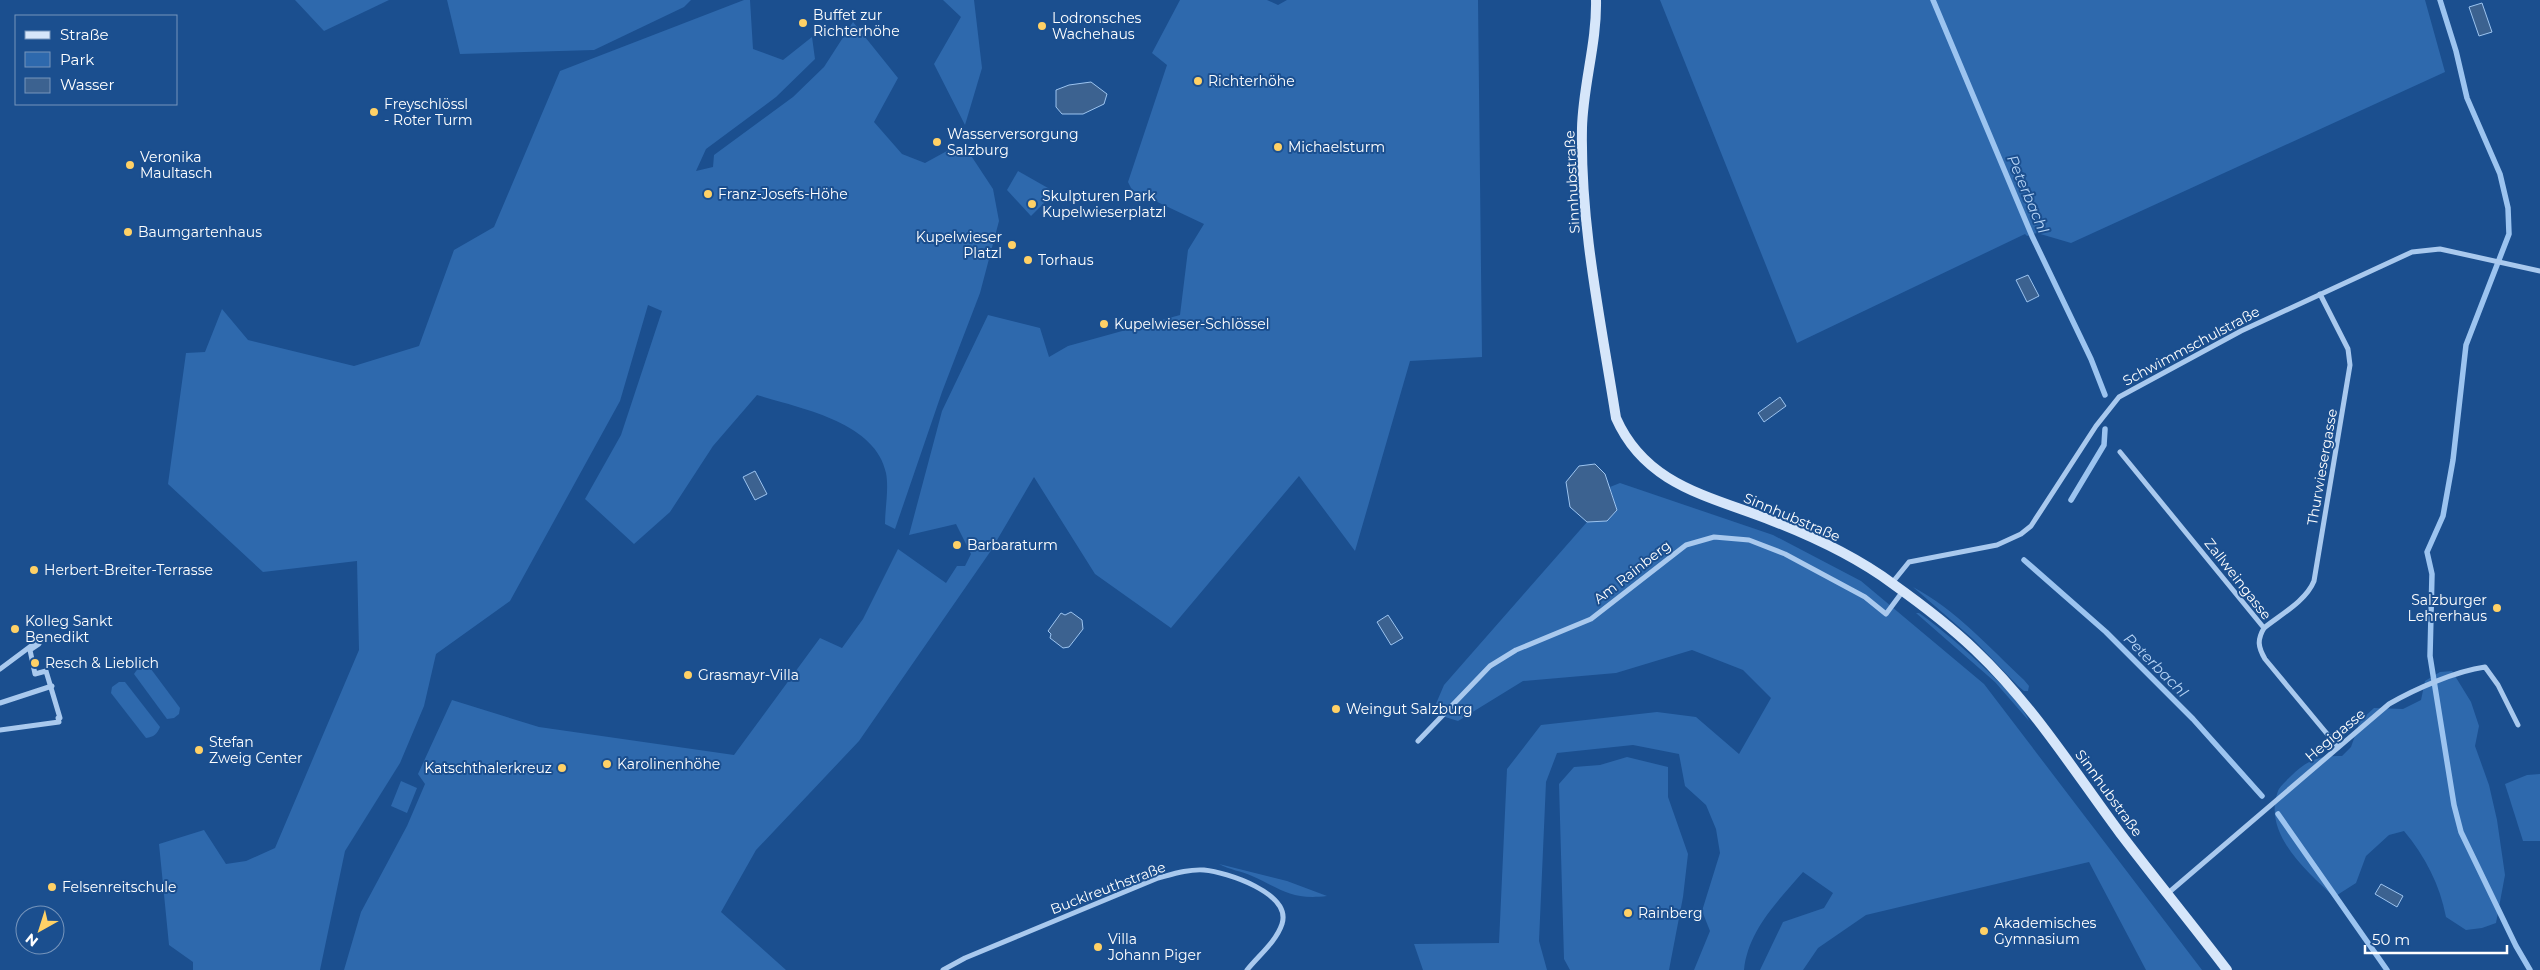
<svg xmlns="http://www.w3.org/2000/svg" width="2540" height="970" font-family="Montserrat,sans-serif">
  <rect width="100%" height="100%" fill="#1b4f8f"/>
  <g fill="#2e69ad">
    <polygon points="295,0 389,0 324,31"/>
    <polygon points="447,0 691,0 684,7 594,50 460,54"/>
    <path d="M744 0H750L753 49 783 60 812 37 815 59 776 97 706 149 696 171 713 167 714 155 793 97 824 67 853 22 898 78 874 122 902 154 925 163 956 146 966 148 993 189 999 221 980 293 942 392 895 529 885 524C885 508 889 489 886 473 876 422 799 408 757 395L713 446 670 512 634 544 585 499 621 435 662 311 648 305 620 401 510 601 436 654 424 706 400 763 345 851 320 970H193V962L169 945 159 844 204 830 226 864 246 861 275 848 359 650 357 561 263 572 168 484 186 353 205 352 222 309 248 340 354 366 419 346 454 250 494 227 560 71Z"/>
    <polygon points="943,0 974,0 982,68 965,125 934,64 961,17"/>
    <polygon points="1180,0 1267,0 1278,5 1287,0 1478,0 1482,357 1410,361 1355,551 1299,476 1171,628 1095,574 1034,477 990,552 859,741 756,850 721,912 786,970 344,970 361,912 407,826 425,784 418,774 452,700 539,727 734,755 820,638 842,648 863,619 898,549 946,583 957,566 965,566 971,554 956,524 909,535 942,411 988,315 1040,328 1049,357 1068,346 1180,315 1188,250 1204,224 1132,190 1128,182 1167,65 1152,53"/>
    <polygon points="1660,0 2425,0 2445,72 2071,243 2037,233 2027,236 2025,234 1797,343"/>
    <polygon points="1018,171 1055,192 1031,216 1007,190"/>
    <path d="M1620 483 1773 535 1861 581 1984 684 2202 970H2146L2089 862 1866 915 1818 948 1803 970H1760L1783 922 1824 908 1833 893 1803 872C1778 901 1748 930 1744 970H1694L1710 931 1702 911 1720 853 1716 829 1706 805 1685 786 1679 754 1633 745 1557 753 1546 782 1539 941 1547 970H1423L1414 944 1499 943 1507 769 1541 725 1657 712 1696 717 1739 754 1771 698 1743 670 1692 650 1616 673 1523 681 1458 721 1432 713 1444 685 1587 522 1607 521 1617 510 1610 487Z"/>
    <path d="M1913 587C1956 610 1989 647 2024 680L2029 686 2028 691H2024L2018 686 1973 639Z"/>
    <path d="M1916 613H1919C1944 630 2020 695 2029 721L1995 682Z"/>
    <polygon points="141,664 148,665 180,708 179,714 174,718 167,719 134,674"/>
    <path d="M2452 671 2471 702 2479 726 2475 746 2489 785 2497 820 2505 875 2496 923 2482 928 2466 930 2446 917C2440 885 2425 856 2404 831L2389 835 2366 856 2356 883 2334 897C2307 871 2262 834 2278 791 2280 786 2287 780 2291 776 2308 759 2320 756 2342 756L2351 747 2360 721 2374 708 2403 709 2421 700 2425 681 2440 672Z"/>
    <path d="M119 682H125L160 727C157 734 154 737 146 738L111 693 112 687Z"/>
    <polygon points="1627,757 1668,767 1668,797 1688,854 1683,897 1669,970 1570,970 1564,959 1559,784 1574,767 1600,765"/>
    <polygon points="2540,774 2540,841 2523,841 2505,784 2527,775"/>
    <polygon points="401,781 417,788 407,813 391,806"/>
    <path d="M1219 864 1287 881 1327 896C1291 900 1283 890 1252 876 1241 871 1230 870 1219 864Z"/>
  </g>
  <g fill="#3c6290" stroke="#9cc4f0">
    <polygon points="2482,3 2492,32 2479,36 2469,7"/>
    <polygon points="1091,82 1107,94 1104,104 1083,114 1062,114 1056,107 1056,90 1069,85"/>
    <polygon points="2028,275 2039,296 2027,302 2016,280"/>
    <polygon points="1780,397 1786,406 1764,422 1758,413"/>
    <polygon points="1595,464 1605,474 1617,510 1607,521 1587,522 1570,507 1566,482 1579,466"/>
    <polygon points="755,471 767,494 755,500 743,477"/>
    <polygon points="1071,612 1082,620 1083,629 1069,647 1063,648 1050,638 1051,634 1048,631 1061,613 1065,615"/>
    <polygon points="1388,615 1403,638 1391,645 1377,622"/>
    <polygon points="2381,884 2403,896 2397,907 2375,894"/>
  </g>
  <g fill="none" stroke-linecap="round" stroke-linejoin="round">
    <g stroke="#9cc4f0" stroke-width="5.5">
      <polyline points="1933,0 2032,236 2091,359 2105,395"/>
      <polyline points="2440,0 2456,51 2467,98 2500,174 2508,208 2509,234 2466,345 2453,460 2443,516 2427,552 2432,574 2430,656 2454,805 2461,832 2516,946 2530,970"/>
      <polyline points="2071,500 2104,445 2105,429"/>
      <polyline points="2024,560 2106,632 2193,719 2262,796"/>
      <polyline points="2278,814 2387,970"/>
    </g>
    <g stroke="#a9c9ee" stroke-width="5">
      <path d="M2120 452 2264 628C2257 640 2258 647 2265 659L2338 747"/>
      <polyline points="1892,583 1909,562 1997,545 2021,534 2031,526 2096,426 2119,397 2241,331 2412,252 2440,249 2540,271"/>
      <path d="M2264 628C2280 615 2306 601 2314 581L2350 365 2348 349 2320 294"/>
      <polyline points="0,669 35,643 39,644 30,650 35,674 46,671 60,718 58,718 59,722 0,730"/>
      <polyline points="0,703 52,686"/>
      <polyline points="1418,741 1490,666 1516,650 1591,619 1686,545 1714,537 1749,540 1785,554 1865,597 1886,614 1903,591"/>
      <path d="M2167 894 2389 704C2415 689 2456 671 2485 667L2498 685 2518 725"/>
      <path d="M943 970 965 958 1158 878C1173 874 1188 869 1204 870 1226 872 1292 893 1282 924 1276 942 1258 956 1247 970"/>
    </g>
    <path stroke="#d6e6fa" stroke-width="10" d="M1596 0C1597 43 1583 85 1582 128 1580 225 1601 322 1616 418 1646 486 1710 496 1773 521 1814 537 1858 558 1893 584 1921 604 1950 626 1975 650 2032 704 2074 771 2120 833 2155 879 2192 924 2227 970"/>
  </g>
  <g fill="#ffd166" stroke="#1b4f8f" stroke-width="2">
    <circle cx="803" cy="23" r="5"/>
    <circle cx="1042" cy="26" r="5"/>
    <circle cx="1198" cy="81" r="5"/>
    <circle cx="374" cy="112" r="5"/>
    <circle cx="937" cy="142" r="5"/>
    <circle cx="1278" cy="147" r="5"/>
    <circle cx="130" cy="165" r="5"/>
    <circle cx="708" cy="194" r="5"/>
    <circle cx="1032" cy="204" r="5"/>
    <circle cx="128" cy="232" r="5"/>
    <circle cx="1012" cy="245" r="5"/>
    <circle cx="1028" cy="260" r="5"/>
    <circle cx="1104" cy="324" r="5"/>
    <circle cx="957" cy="545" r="5"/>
    <circle cx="34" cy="570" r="5"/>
    <circle cx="2497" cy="608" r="5"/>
    <circle cx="15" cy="629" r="5"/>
    <circle cx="35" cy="663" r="5"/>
    <circle cx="688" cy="675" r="5"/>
    <circle cx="1336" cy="709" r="5"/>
    <circle cx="199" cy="750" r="5"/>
    <circle cx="607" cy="764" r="5"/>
    <circle cx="562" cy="768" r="5"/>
    <circle cx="52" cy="887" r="5"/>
    <circle cx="1628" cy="913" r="5"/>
    <circle cx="1984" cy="931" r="5"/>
    <circle cx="1098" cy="947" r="5"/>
  </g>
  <g text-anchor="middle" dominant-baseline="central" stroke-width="4" stroke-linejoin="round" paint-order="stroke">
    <g font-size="14" fill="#fff" stroke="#1b4f8f" text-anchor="start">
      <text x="813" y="15">Buffet zur<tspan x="813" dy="16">Richterhöhe</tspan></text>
      <text x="1052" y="18">Lodronsches<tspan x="1052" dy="16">Wachehaus</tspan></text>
      <text x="1208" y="81">Richterhöhe</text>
      <text x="384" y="104">Freyschlössl<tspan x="384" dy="16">- Roter Turm</tspan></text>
      <text x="947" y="134">Wasserversorgung<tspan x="947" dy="16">Salzburg</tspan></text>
      <text x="1288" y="147">Michaelsturm</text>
      <text x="140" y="157">Veronika<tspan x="140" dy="16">Maultasch</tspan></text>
      <text x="718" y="194">Franz-Josefs-Höhe</text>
      <text x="1042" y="196">Skulpturen Park<tspan x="1042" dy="16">Kupelwieserplatzl</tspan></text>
      <text x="138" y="232">Baumgartenhaus</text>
      <text x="1002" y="237" text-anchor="end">Kupelwieser<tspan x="1002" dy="16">Platzl</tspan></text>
      <text x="1038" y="260">Torhaus</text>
      <text x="1114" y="324">Kupelwieser-Schlössel</text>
      <text x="967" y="545">Barbaraturm</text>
      <text x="44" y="570">Herbert-Breiter-Terrasse</text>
      <text x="2487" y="600" text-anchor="end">Salzburger<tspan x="2487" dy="16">Lehrerhaus</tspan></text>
      <text x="25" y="621">Kolleg Sankt<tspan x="25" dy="16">Benedikt</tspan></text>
      <text x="45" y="663">Resch &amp; Lieblich</text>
      <text x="698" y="675">Grasmayr-Villa</text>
      <text x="1346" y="709">Weingut Salzburg</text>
      <text x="209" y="742">Stefan<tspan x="209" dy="16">Zweig Center</tspan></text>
      <text x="617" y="764">Karolinenhöhe</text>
      <text x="552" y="768" text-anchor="end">Katschthalerkreuz</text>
      <text x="62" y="887">Felsenreitschule</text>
      <text x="1638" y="913">Rainberg</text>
      <text x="1994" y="923">Akademisches<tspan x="1994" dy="16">Gymnasium</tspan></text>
      <text x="1108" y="939">Villa<tspan x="1108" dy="16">Johann Piger</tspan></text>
    </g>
    <g font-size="14" fill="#fff" stroke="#1b4f8f">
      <text transform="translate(1572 182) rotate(-93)">Sinnhubstraße</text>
      <text transform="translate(2191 346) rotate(-28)">Schwimmschulstraße</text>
      <text transform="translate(2322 467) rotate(-80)">Thurwiesergasse</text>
      <text transform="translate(1792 517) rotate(23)">Sinnhubstraße</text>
      <text transform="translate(1632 572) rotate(-38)">Am Rainberg</text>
      <text transform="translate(2238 579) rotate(52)">Zallweingasse</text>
      <text transform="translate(2335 735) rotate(-40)">Hegigasse</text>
      <text transform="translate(2109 793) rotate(54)">Sinnhubstraße</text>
      <text transform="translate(1108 888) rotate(-21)">Bucklreuthstraße</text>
    </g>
    <g font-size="15" font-style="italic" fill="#b5d3f5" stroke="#1b4f8f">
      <text transform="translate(2028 194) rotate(67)">Peterbachl</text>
      <text transform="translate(2156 665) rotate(45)">Peterbachl</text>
    </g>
  </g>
  <rect x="15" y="15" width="162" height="90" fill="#1b4f8f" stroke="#7695bc"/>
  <rect x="25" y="31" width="25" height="8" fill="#d6e6fa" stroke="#7695bc"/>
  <text x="60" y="40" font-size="15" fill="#ffffff">Straße</text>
  <rect x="25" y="52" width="25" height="15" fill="#2e69ad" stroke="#7695bc"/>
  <text x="60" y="65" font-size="15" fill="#ffffff">Park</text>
  <rect x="25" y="78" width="25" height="15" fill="#3c6290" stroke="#7695bc"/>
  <text x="60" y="90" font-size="15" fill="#ffffff">Wasser</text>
  <g transform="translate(40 930) rotate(219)"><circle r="24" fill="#1b4f8f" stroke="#7695bc"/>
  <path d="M0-4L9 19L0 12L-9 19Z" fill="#ffd166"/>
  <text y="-8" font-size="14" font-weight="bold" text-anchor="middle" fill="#ffffff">N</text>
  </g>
  <path d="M2365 945v8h142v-8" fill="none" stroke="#ffffff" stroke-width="2.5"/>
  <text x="2372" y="945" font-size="15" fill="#ffffff" stroke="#1b4f8f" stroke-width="4" paint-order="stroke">50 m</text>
</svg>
